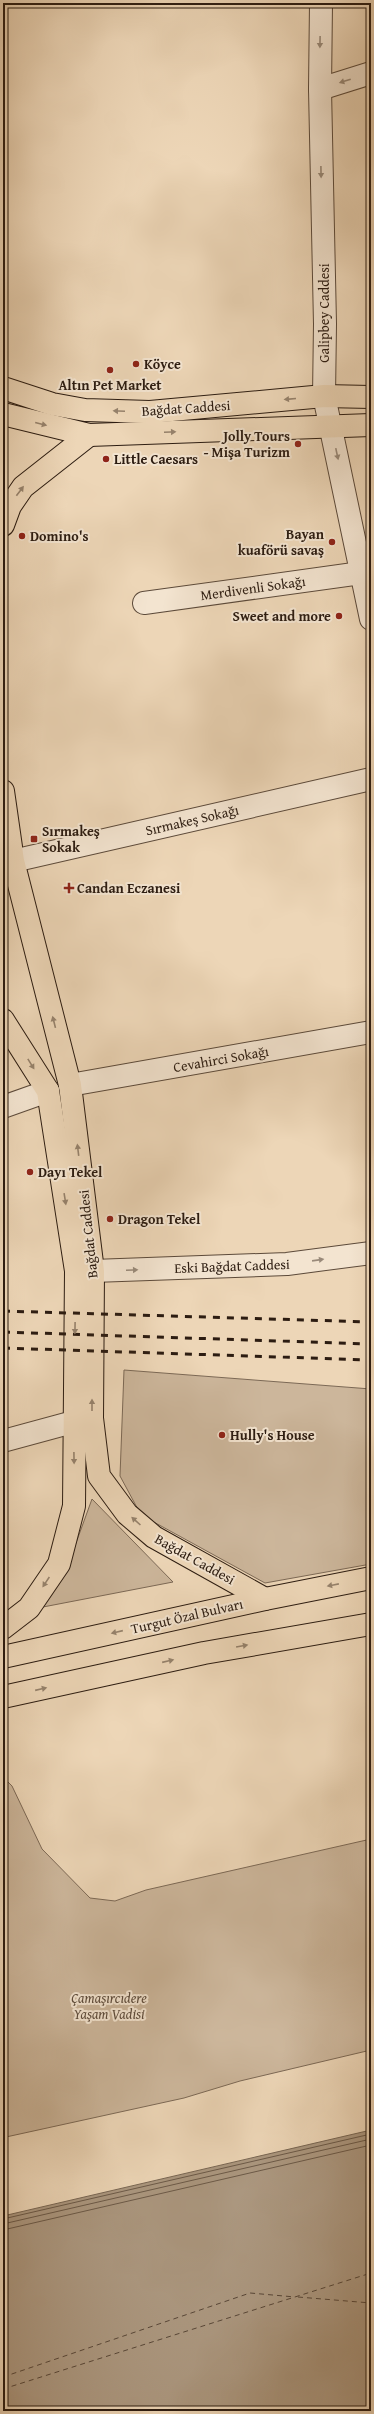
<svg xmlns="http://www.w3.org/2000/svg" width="374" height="2414" font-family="'Gentium Book Plus',serif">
  <rect width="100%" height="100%" fill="#edd6b7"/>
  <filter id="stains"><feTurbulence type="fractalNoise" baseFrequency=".005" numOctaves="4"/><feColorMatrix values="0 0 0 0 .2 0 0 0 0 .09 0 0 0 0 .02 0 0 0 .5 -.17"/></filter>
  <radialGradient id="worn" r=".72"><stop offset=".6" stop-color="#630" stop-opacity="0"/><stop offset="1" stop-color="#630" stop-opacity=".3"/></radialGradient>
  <g fill="#ccb69b" stroke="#7c6956">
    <polygon points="124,1370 371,1389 371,1564 265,1583 141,1515 120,1476"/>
    <polygon points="92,1499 173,1582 43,1607 68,1565"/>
    <polygon points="3,1777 12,1786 42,1849 90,1898 115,1901 146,1890 371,1839 371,2050 240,2081 184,2098 6,2137 3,2124"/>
  </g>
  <polygon fill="#ab977f" stroke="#786653" points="371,2130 371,2411 3,2411 3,2216"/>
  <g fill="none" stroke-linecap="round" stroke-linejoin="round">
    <g stroke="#6c5a48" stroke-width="1">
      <polyline points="3,2219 371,2134"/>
      <polyline points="3,2224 371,2139"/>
      <polyline points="3,2230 371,2145"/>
    </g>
    <g stroke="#584738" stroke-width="1" stroke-dasharray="5 4" stroke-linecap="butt">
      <polyline points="298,2297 371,2303"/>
      <polyline points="3,2377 250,2293 295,2297"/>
      <polyline points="3,2389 371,2273"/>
    </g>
    <g stroke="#5c4a3a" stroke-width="24">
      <g id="minor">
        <polyline points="321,3 320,89 325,324 324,396 371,619"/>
        <polyline points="320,89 371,73"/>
        <polyline points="144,603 361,573"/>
        <polyline points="13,861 371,779"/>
        <polyline points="70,1085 371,1032"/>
        <polyline points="3,1107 48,1091"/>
        <polyline points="93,1271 287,1264 371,1253"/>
        <polyline points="3,1441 73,1422"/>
      </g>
    </g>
    <g stroke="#2c1c11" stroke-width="24">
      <g id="major">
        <polyline points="3,388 52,404 85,410 150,412 324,396 371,397"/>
        <polyline points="3,414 89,435 371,425"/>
        <polyline points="3,525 10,506 23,487 89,435"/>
        <polyline points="3,791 13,861 70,1085 93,1271 92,1418 99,1476 127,1514 154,1537 265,1599"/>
        <polyline points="3,1020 48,1091 76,1271 74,1506 59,1564 29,1608 3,1628"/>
      </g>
    </g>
    <g stroke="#2c1c11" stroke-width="24">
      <g id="highway">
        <polyline points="3,1657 265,1599 371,1578"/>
        <polyline points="3,1697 204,1653 371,1624"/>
      </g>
    </g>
    <use href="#minor" stroke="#f3e4d0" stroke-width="22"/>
    <use href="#major" stroke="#edd6b7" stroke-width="22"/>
    <use href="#highway" stroke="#edd6b7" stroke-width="22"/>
    <g stroke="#2c1c11" stroke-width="3" stroke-dasharray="7 7" stroke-linecap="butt">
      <polyline points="3,1311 371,1322"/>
      <polyline points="3,1332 371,1344"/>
      <polyline points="3,1348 371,1360"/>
    </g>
  </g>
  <defs><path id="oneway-solid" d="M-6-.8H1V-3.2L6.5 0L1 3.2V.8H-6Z"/></defs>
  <g fill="#998a7a">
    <use href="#oneway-solid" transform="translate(320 42) rotate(91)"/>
    <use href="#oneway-solid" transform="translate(345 81) rotate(163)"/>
    <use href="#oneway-solid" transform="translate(321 172) rotate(89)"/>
    <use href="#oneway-solid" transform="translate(337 454) rotate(78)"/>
    <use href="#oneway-solid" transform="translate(318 1260) rotate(-8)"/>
    <use href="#oneway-solid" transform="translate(132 1270) rotate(-2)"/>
  </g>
  <g fill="#96826c">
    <use href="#oneway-solid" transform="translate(290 399) rotate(175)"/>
    <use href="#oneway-solid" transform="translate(119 411) rotate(-178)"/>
    <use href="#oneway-solid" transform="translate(41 424) rotate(14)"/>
    <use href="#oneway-solid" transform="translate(170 432) rotate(-2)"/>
    <use href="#oneway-solid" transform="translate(20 491) rotate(-53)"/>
    <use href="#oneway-solid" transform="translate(54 1022) rotate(-104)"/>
    <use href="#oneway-solid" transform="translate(31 1064) rotate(58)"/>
    <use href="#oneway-solid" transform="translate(78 1150) rotate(-97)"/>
    <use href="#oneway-solid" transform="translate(65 1199) rotate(81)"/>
    <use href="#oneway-solid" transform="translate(75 1328) rotate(91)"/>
    <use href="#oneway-solid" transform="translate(92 1405) rotate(-90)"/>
    <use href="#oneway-solid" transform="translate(74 1458) rotate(89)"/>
    <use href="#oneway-solid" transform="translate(136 1521) rotate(-138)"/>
    <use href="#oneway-solid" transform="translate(46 1582) rotate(124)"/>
    <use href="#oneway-solid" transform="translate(333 1585) rotate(169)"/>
    <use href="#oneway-solid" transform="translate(117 1632) rotate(167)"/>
    <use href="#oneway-solid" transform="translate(242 1646) rotate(-10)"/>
    <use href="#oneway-solid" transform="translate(168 1661) rotate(-13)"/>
    <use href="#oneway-solid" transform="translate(41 1689) rotate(-13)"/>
  </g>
  <g fill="#8f2418" stroke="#f3e4d0" stroke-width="1.5">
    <circle cx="136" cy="364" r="4"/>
    <circle cx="110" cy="370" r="4"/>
    <circle cx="298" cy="444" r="4"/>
    <circle cx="106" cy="459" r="4"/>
    <circle cx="22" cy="536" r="4"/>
    <circle cx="332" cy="542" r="4"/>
    <circle cx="339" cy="616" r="4"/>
    <rect x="30" y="835" width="8" height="8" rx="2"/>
    <path d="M67 882h4v4h4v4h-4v4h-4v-4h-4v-4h4z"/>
    <circle cx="30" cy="1172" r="4"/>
    <circle cx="110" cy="1219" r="4"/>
    <circle cx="222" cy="1435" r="4"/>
  </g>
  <g text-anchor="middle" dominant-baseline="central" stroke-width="4" stroke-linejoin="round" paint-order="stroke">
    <g font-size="14" fill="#2c1c11" stroke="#f3e4d0">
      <text transform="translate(324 313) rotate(-90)">Galipbey Caddesi</text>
      <text transform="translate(186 408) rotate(-4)">Bağdat Caddesi</text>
      <text transform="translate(253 588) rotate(-8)">Merdivenli Sokağı</text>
      <text transform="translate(192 820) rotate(-13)">Sırmakeş Sokağı</text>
      <text transform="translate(221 1059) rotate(-10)">Cevahirci Sokağı</text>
      <text transform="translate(88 1234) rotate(-96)">Bağdat Caddesi</text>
      <text transform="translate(232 1266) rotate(-2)">Eski Bağdat Caddesi</text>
      <text transform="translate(195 1559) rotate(29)">Bağdat Caddesi</text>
      <text transform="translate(187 1616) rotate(-13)">Turgut Özal Bulvarı</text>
    </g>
    <g font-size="14" font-weight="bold" fill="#2c1c11" stroke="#f3e4d0" text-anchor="start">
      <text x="144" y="364">Köyce</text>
      <text x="110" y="385" text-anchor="middle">Altın Pet Market</text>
      <text x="290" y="436" text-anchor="end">Jolly Tours<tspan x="290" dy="16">- Mişa Turizm</tspan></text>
      <text x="114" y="459">Little Caesars</text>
      <text x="324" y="534" text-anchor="end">Bayan<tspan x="324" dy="16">kuaförü savaş</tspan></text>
      <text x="30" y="536">Domino's</text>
      <text x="331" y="616" text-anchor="end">Sweet and more</text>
      <text x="42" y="831">Sırmakeş<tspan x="42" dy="16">Sokak</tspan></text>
      <text x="77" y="888">Candan Eczanesi</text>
      <text x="38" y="1172">Dayı Tekel</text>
      <text x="118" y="1219">Dragon Tekel</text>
      <text x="230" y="1435">Hully's House</text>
    </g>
    <g font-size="14" font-style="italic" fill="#5c4a3a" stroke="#f3e4d0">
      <text x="109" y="1998">Çamaşırcıdere<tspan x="109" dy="16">Yaşam Vadisi</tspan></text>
    </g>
  </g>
  <rect width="374" height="2414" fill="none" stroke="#edd6b7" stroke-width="16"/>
  <rect x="4" y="4" width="366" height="2406" fill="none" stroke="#2c1c11" stroke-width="2"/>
  <rect x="8" y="8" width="358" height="2398" fill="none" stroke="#2c1c11"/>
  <rect width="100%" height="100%" filter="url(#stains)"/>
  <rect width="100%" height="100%" fill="url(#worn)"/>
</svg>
